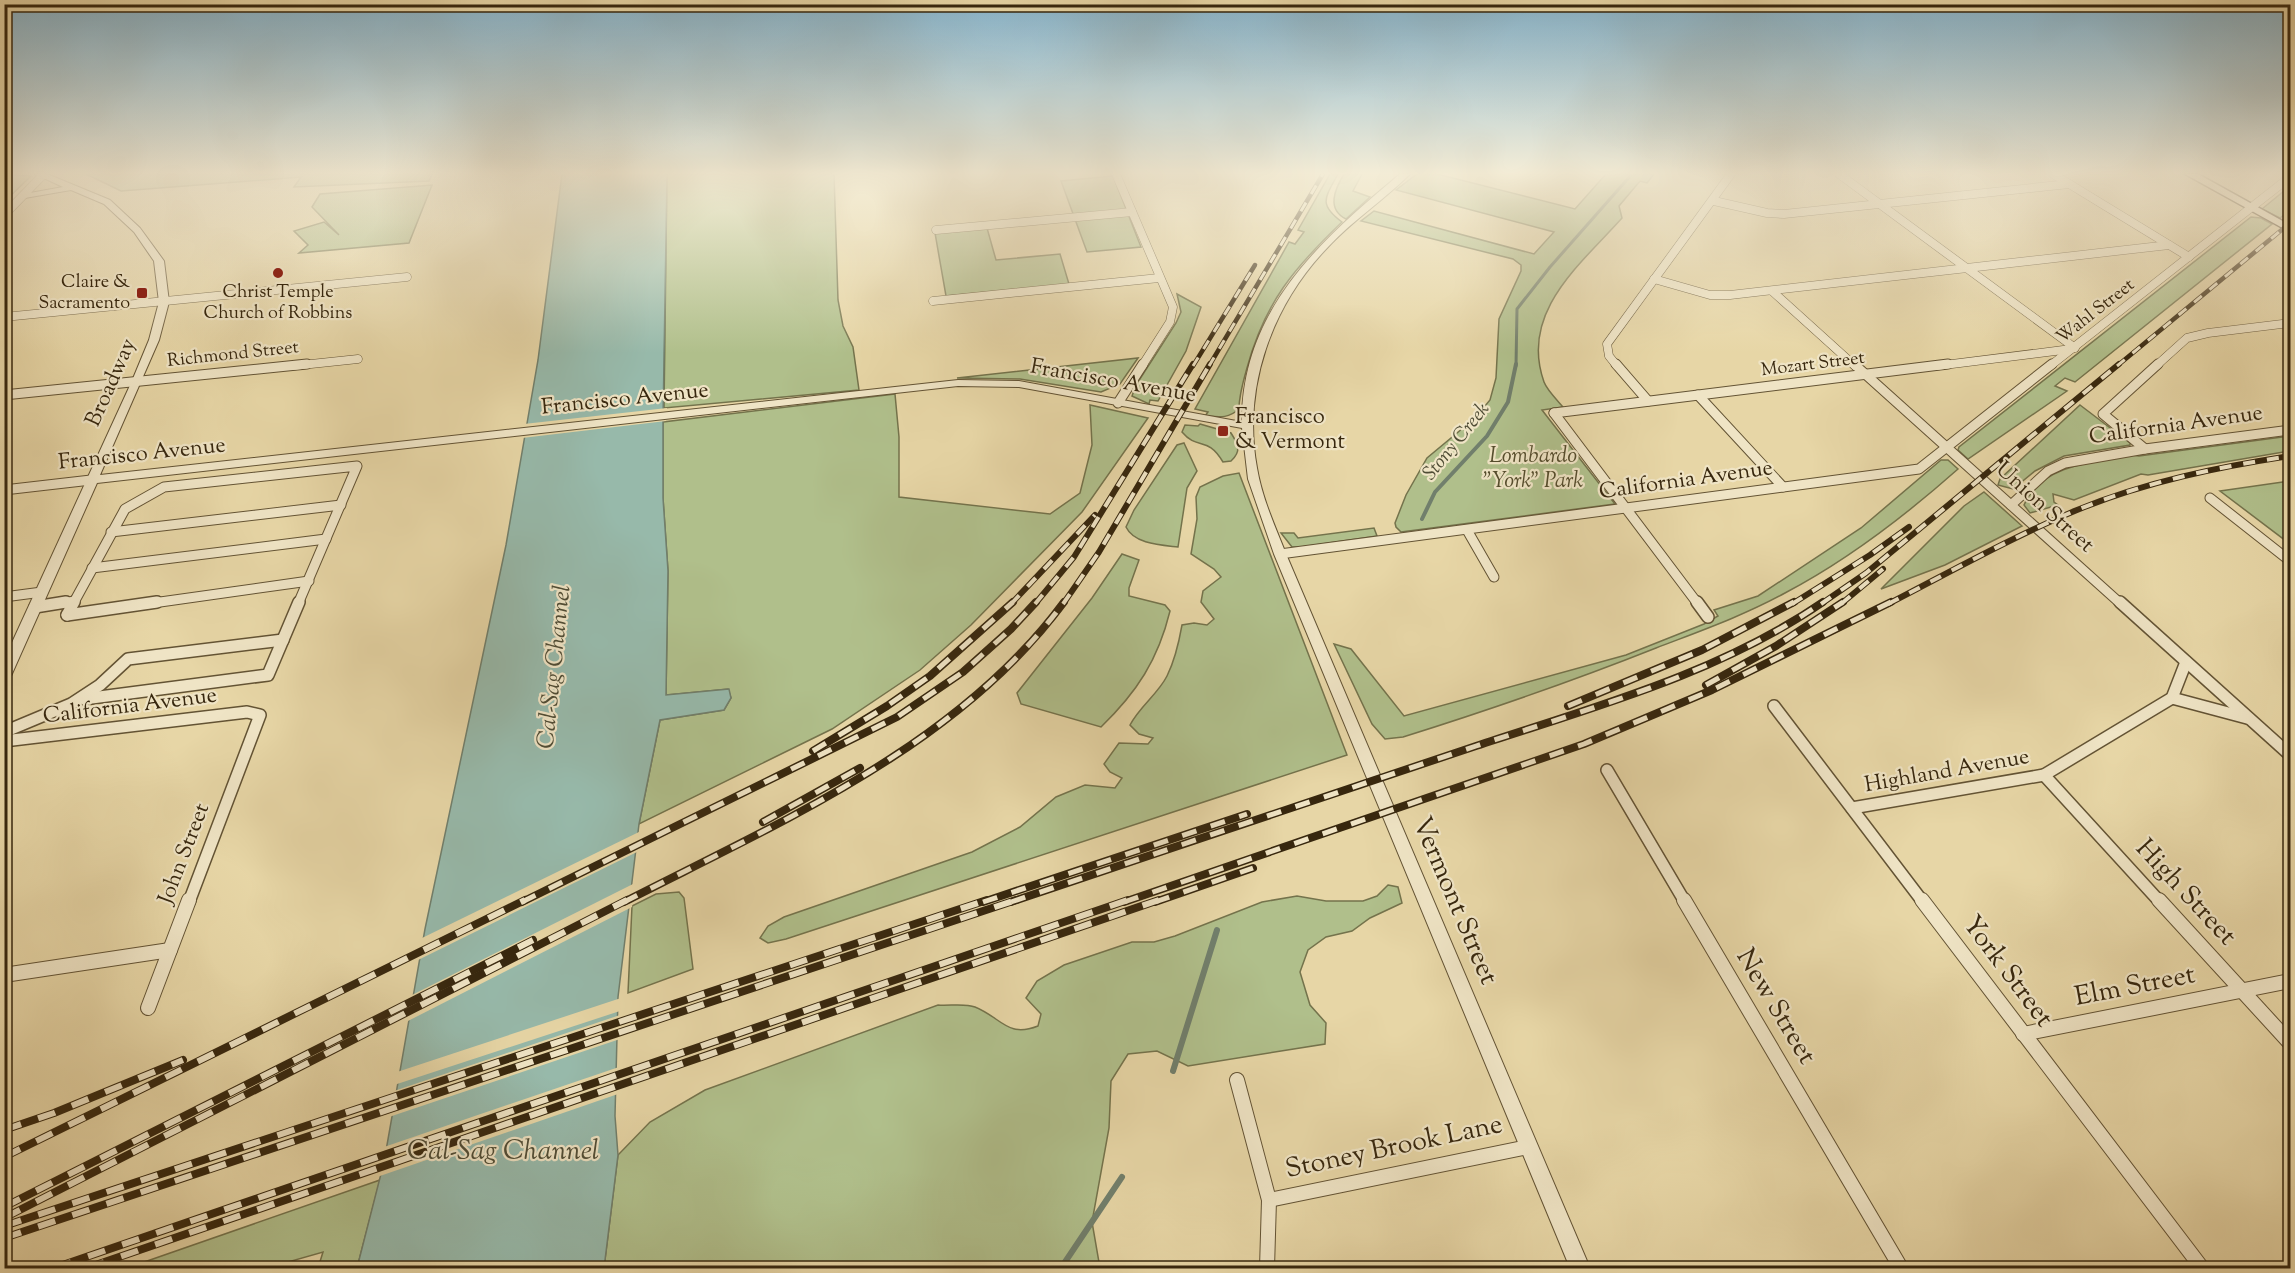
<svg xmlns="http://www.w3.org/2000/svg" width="2295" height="1273" font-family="'Sorts Mill Goudy',serif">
  <rect width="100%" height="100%" fill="#e7d6a6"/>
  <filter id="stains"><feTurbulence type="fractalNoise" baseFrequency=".00333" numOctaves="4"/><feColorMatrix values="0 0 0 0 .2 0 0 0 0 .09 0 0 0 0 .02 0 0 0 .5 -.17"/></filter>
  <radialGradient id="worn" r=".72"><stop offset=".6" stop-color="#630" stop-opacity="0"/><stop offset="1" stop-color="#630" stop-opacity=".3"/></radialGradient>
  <g fill="#b0bf8b" stroke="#74734c" stroke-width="1.5">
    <polygon points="5,174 31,176 5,201 4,174"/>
    <polygon points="86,174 432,174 429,181 294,187 301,177 121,191"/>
    <polygon points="667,174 834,174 838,300 843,326 853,347 859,390 664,408"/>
    <path d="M1330 174H1338C1325 198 1318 204 1342 222 1294 268 1265 302 1247 368 1243 382 1239 395 1239 409 1228 419 1219 417 1205 416L1208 412 1195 409 1289 242 1295 244 1304 232 1298 230Z"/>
    <path d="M1344 174H1362L1353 191 1370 197 1346 219C1326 209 1335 189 1344 174Z"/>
    <path d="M1417 174H1437L1575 209 1606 174H1654L1647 183 1640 181 1619 206 1622 218C1581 264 1519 312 1544 382 1547 390 1557 400 1563 407L1542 410 1615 504 1401 532 1396 527 1395 523 1406 495 1427 458 1475 418 1490 400 1496 378 1499 319 1521 271V265L1513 259 1361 221 1374 211 1534 254 1554 232 1396 190Z"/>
    <polygon points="1113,176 1141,247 1087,252 1061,181"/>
    <polygon points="432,185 409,243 299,253 308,245 294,231 324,222 339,235 312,207 320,194"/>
    <polygon points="2290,186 2290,210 2280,218 2262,209"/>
    <polygon points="2251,217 2261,218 2272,224 2075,382 2065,378 2055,386 2067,391 1968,459 1958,450 1959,447"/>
    <polygon points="987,228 996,260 1060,254 1069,284 946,296 935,233"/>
    <polygon points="1177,294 1201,307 1186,351 1158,401 1150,400 1149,404 1132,396 1136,385 1176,323 1181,312"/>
    <polygon points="1138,358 1120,384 1101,392 1020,379 957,378"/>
    <polygon points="895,394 899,437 899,497 1050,514 1080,493 1092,445 1090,405 1148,418 1082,512 971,625 920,670 832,729 639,824 660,720 724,710 731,698 728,689 666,695 668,571 663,498 663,422"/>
    <polygon points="2080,405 2130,443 2130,445 2064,456 2035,471 2013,489 1998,485 2000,479"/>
    <path d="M1200 424 1231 433C1238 444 1242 451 1231 461L1223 462C1207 435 1198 451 1182 432L1185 425 1198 426Z"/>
    <path d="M2290 436V451L2148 475 2141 474 2074 500 2053 494 2054 502 2058 505 2030 513 2024 505C2040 465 2096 461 2132 455L2139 456Z"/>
    <path d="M1184 443 1197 471 1187 488 1178 547C1161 545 1134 544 1126 527L1134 510 1177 445Z"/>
    <path d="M1941 460H1948L1958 469C1905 516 1848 560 1785 593 1743 616 1700 631 1656 648 1573 681 1489 710 1403 737L1385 739 1372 724 1334 644 1351 649 1404 716 1626 655 1704 624 1718 616 1714 610 1758 596 1861 528Z"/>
    <path d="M1239 473 1347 755 786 939 768 943 760 938 768 926 784 917 972 852 1020 827 1056 797 1085 785 1115 788 1122 778 1110 772 1104 764 1119 743 1148 744 1153 738 1139 734 1130 725C1140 706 1158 694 1167 676 1175 660 1179 642 1182 625L1194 623 1207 625 1214 619 1201 602 1203 591 1221 577 1214 569 1191 554 1197 519 1196 497 1200 487 1223 476Z"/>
    <polygon points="2290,481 2290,544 2220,491"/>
    <polygon points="1984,492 2022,526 1945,565 1881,589 1964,506"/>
    <polygon points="1374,528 1377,536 1301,547 1292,547 1281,533 1294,533 1298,538"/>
    <path d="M1122 554 1139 560 1129 588V596L1165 605 1170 611C1158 660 1137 692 1101 727L1021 704 1017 693 1092 598Z"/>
    <path d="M1388 885 1398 887 1402 903 1370 918 1352 931 1326 937 1308 950 1300 972 1310 1005 1326 1023 1325 1044 1188 1066 1157 1051 1128 1054 1111 1081 1109 1128 1092 1222 1100 1268H604L618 1155 650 1122 705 1090 938 1005C949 1006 965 1003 975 1007 1002 1018 1007 1038 1038 1026L1041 1014 1026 998 1037 981 1064 965 1132 942H1154L1175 936 1262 902 1297 896 1326 901H1363L1377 896Z"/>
    <polygon points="679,892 684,898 693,969 628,993 632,906 656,894"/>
    <polygon points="380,1180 357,1268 318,1268 323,1252 267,1268 127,1268"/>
  </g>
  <polygon fill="#97b9aa" stroke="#717f6c" stroke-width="1.5" points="562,174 667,174 663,422 663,498 668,571 666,695 729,689 731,698 724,710 660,720 639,824 618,997 615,1116 618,1155 604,1268 357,1268 384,1162 425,929 506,545 538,360"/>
  <g fill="#e7d6a6">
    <polygon points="667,408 666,421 522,438 524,424"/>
    <polygon points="641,831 639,851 416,961 420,939"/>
    <polygon points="635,883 632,907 406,1022 410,996"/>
    <polygon points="621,998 620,1011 394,1085 397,1072"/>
    <polygon points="620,1015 620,1039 389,1117 394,1091"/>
    <polygon points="619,1067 618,1094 377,1177 384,1147"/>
  </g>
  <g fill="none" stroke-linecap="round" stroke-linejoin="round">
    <polyline stroke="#717f6c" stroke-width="3" points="1516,366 1517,309 1550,267 1632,174"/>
    <polyline stroke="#717f6c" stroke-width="4" points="1422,519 1435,492 1487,436 1508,402 1516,364"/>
    <g stroke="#717f6c" stroke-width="6">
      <polyline points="1173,1071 1217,930"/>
      <polyline points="1061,1268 1122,1177"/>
    </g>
    <g stroke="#635334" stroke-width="9">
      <g id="minor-far3">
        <polyline points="1116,174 1173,307 1170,322 1142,366"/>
        <polyline points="1839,174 2075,348"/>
        <polyline points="2053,174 2189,257"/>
        <polyline points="1714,201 1767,213 1784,214 2069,184"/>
        <polyline points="4,215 42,176"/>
        <polyline points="936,230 1132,212"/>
        <polyline points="1654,279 1710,295 1730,295 2169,245"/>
        <polyline points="1772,291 1855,366"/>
        <polyline points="933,301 1159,278"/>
        <polyline points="4,317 407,277"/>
        <polyline points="292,366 358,359"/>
        <polyline points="1617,366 1609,356 1607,344 1731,174"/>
        <polyline points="1936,366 2071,349"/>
        <polyline points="2050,366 2290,177"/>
        <polyline points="2156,366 2187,338 2208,333 2290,323"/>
      </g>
    </g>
    <g stroke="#635334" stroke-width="11">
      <g id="minor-far2">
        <polyline points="1616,364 1648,401"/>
        <polyline points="1854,364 2121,604"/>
        <polyline points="4,395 307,364"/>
        <polyline points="1698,395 1783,487"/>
        <polyline points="1118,403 1143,364"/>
        <polyline points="1554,413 1948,364"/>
        <polyline points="1554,413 1698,604"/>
        <polyline points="2145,449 2103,414 2158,364"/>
        <polyline points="4,490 91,480"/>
        <polyline points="2210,498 2290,561"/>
        <polyline points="2011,505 2048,471 2065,463 2145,449 2290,430"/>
        <polyline points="1467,530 1494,577"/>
        <polyline points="111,532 341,505"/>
        <polyline points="1280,554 1919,469 2052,364"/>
        <polyline points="92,568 326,539"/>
        <polyline points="4,597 42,592"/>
        <polyline points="56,604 75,601"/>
        <polyline points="73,604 125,509 164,487 357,466 298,604"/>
        <polyline points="146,604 309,581"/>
      </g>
    </g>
    <g stroke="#635334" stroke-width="14">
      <g id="minor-far1">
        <polyline points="1697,602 1708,617"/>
        <polyline points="2120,602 2290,755"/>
        <polyline points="35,607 66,602"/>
        <polyline points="67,615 74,602"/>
        <polyline points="67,615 157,602"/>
        <polyline points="2172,698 2247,718"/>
        <polyline points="84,699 268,675 299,602"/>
        <polyline points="1774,706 1923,902"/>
        <polyline points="4,732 71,704 100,685 128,659 283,640"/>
        <polyline points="4,741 247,712 260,715 189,902"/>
        <polyline points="1607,770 1685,902"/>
        <polyline points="2044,775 2160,902"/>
        <polyline points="1852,808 2044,775 2172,698 2186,662"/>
      </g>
    </g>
    <g stroke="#635334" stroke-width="16">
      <g id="minor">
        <polyline points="1684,900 1901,1268"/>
        <polyline points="1922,900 2202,1268"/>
        <polyline points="2159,900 2290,1043"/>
        <polyline points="4,975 170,950"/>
        <polyline points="148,1008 189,900"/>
        <polyline points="2023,1034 2290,981"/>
        <polyline points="1237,1080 1269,1200 1267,1268"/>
        <polyline points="1269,1200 1528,1147"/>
      </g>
    </g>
    <g stroke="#635334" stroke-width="2">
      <path id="tertiary" d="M35 174H47L110 200 140 228 164 261 169 302 159 340 100 475 958 380 1019 381 1242 422C1241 310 1322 239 1400 174H1410C1384 200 1353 220 1328 247 1272 305 1242 387 1257 468 1262 498 1275 526 1286 554L1590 1268H1570L1274 554 1248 479 1242 428 1019 387 958 386 97 483 11 676 4 681V660L132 381 149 340 159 302 154 261 134 232 104 204 71 190 19 199V195L63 187Z"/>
    </g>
    <g stroke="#37270e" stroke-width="3">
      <polygon id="secondary" points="2185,174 2198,174 2290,225 2290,232"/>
    </g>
    <use href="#minor-far3" stroke="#efe4c5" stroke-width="8"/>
    <use href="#minor-far2" stroke="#efe4c5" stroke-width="9"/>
    <use href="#minor-far1" stroke="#efe4c5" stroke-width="11"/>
    <use href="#minor" stroke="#efe4c5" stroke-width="14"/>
    <use href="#tertiary" fill="#efe4c5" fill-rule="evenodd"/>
    <use href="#secondary" fill="#efe4c5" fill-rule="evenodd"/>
    <g stroke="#37270e" stroke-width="4.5">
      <g id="rail-far3">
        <polyline points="1193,366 1255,265"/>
        <polyline points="1209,366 1323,174"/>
        <polyline points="2117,366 2290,223"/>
      </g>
    </g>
    <g stroke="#37270e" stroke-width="6">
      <g id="rail-far2">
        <polyline points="1011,604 1095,515"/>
        <polyline points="1035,604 1074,557 1193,364"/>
        <polyline points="1063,604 1099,552 1210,364"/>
        <polyline points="1792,604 1870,555 1909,527"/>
        <polyline points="1821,604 1866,573 2119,364"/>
        <polyline points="1841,604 1883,569"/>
        <path d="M1888 604C1950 572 2012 537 2077 510 2145 482 2218 467 2290 456"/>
      </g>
    </g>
    <g stroke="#37270e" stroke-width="8">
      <g id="rail-far1">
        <polyline points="1706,685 1776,646 1843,602"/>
        <polyline points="1568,706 1702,650 1794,602"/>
        <polyline points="813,751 887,706 930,676 1013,602"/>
        <polyline points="763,822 860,768"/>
        <polyline points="522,902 897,717 963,672 1011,629 1036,602"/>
        <path d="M624 902C778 823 958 746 1064 602"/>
        <polyline points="983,902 1247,814"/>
        <path d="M1011 902C1166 850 1321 798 1476 746 1594 707 1720 673 1823 602"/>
        <polyline points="1124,902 1584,744 1712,690 1891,602"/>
        <polyline points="1155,902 1253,868"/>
      </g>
    </g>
    <g stroke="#37270e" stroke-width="8">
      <g id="rail">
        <polyline points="4,1130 54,1113 183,1060"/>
        <polyline points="4,1157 525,900"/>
        <polyline points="4,1207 533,940"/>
        <polyline points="4,1218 627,900"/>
        <polyline points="4,1226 987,900"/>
        <polyline points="4,1238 1016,900"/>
        <polyline points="54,1268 1128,900"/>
        <polyline points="87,1268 1159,900"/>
      </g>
    </g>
    <use href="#rail-far3" stroke="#efe4c5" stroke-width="3" stroke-dasharray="10" stroke-linecap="butt"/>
    <use href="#rail-far2" stroke="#efe4c5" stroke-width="4" stroke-dasharray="12" stroke-linecap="butt"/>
    <use href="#rail-far1" stroke="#efe4c5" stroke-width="5" stroke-dasharray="15" stroke-linecap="butt"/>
    <use href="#rail" stroke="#efe4c5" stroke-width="6" stroke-dasharray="18" stroke-linecap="butt"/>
  </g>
  <linearGradient id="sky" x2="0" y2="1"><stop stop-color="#87b6cf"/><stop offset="0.49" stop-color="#f4edd7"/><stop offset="1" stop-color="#f4edd7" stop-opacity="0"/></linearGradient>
  <rect width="2295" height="353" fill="url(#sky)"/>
  <g fill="#8f2418" stroke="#efe4c5" stroke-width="2">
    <circle cx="278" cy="273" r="6"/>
    <rect x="136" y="287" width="12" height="12" rx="3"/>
    <rect x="1217" y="425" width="12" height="12" rx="3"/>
  </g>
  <g text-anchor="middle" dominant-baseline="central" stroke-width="4.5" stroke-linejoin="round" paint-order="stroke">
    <g font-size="18" fill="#37270e" stroke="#efe4c5" text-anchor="end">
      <text x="130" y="283">Claire &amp;<tspan x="130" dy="21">Sacramento</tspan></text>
      <text x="278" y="293" text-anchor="middle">Christ Temple<tspan x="278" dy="21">Church of Robbins</tspan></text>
    </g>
    <g font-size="18" fill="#37270e" stroke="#efe4c5">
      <text transform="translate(2096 312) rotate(-38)">Wahl Street</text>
      <text transform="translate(233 355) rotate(-6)">Richmond Street</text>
      <text transform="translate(1813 365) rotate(-7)">Mozart Street</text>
    </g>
    <g font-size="20" font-style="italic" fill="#4f4c35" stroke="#efe4c5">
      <text transform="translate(1457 442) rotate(-51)">Stony Creek</text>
    </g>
    <g font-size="22" fill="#37270e" stroke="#efe4c5">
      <text transform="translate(1113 382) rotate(10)">Francisco Avenue</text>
      <text transform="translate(112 383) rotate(-66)">Broadway</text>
      <text transform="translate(625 400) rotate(-6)">Francisco Avenue</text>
      <text transform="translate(2176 426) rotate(-8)">California Avenue</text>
      <text transform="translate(142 455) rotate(-6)">Francisco Avenue</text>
      <text transform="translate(1686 481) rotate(-8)">California Avenue</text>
      <text transform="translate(2044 508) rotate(42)">Union Street</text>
      <text transform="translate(130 707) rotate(-7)">California Avenue</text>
      <text transform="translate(1947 772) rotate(-10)">Highland Avenue</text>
      <text transform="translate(185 854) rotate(-69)">John Street</text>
    </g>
    <g font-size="22" fill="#37270e" stroke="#efe4c5" text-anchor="start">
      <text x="1235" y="418">Francisco<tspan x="1235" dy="25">&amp; Vermont</tspan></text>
    </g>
    <g font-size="22" font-style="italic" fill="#554d2d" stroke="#efe4c5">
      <text x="1533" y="457">Lombardo<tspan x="1533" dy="25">"York" Park</tspan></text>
    </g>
    <g font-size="24" font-style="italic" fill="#4f4c35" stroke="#efe4c5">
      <text transform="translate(555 667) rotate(-84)">Cal-Sag Channel</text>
    </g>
    <g font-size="27" fill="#37270e" stroke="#efe4c5">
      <text transform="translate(2185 893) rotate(47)">High Street</text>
      <text transform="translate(1454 901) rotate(67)">Vermont Street</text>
      <text transform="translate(2007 972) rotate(53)">York Street</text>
      <text transform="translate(2135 987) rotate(-11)">Elm Street</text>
      <text transform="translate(1775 1007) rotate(59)">New Street</text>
      <text transform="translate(1394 1148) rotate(-12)">Stoney Brook Lane</text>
    </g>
    <g font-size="28" font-style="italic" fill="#4f4c35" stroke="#efe4c5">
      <text x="503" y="1152">Cal-Sag Channel</text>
    </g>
  </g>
  <rect width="2295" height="1273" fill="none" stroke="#e7d6a6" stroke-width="24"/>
  <rect x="6" y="6" width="2283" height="1261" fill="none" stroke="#37270e" stroke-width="3"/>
  <rect x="12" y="12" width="2271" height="1249" fill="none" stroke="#37270e" stroke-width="1.5"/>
  <rect width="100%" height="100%" filter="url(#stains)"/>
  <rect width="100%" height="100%" fill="url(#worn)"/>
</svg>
